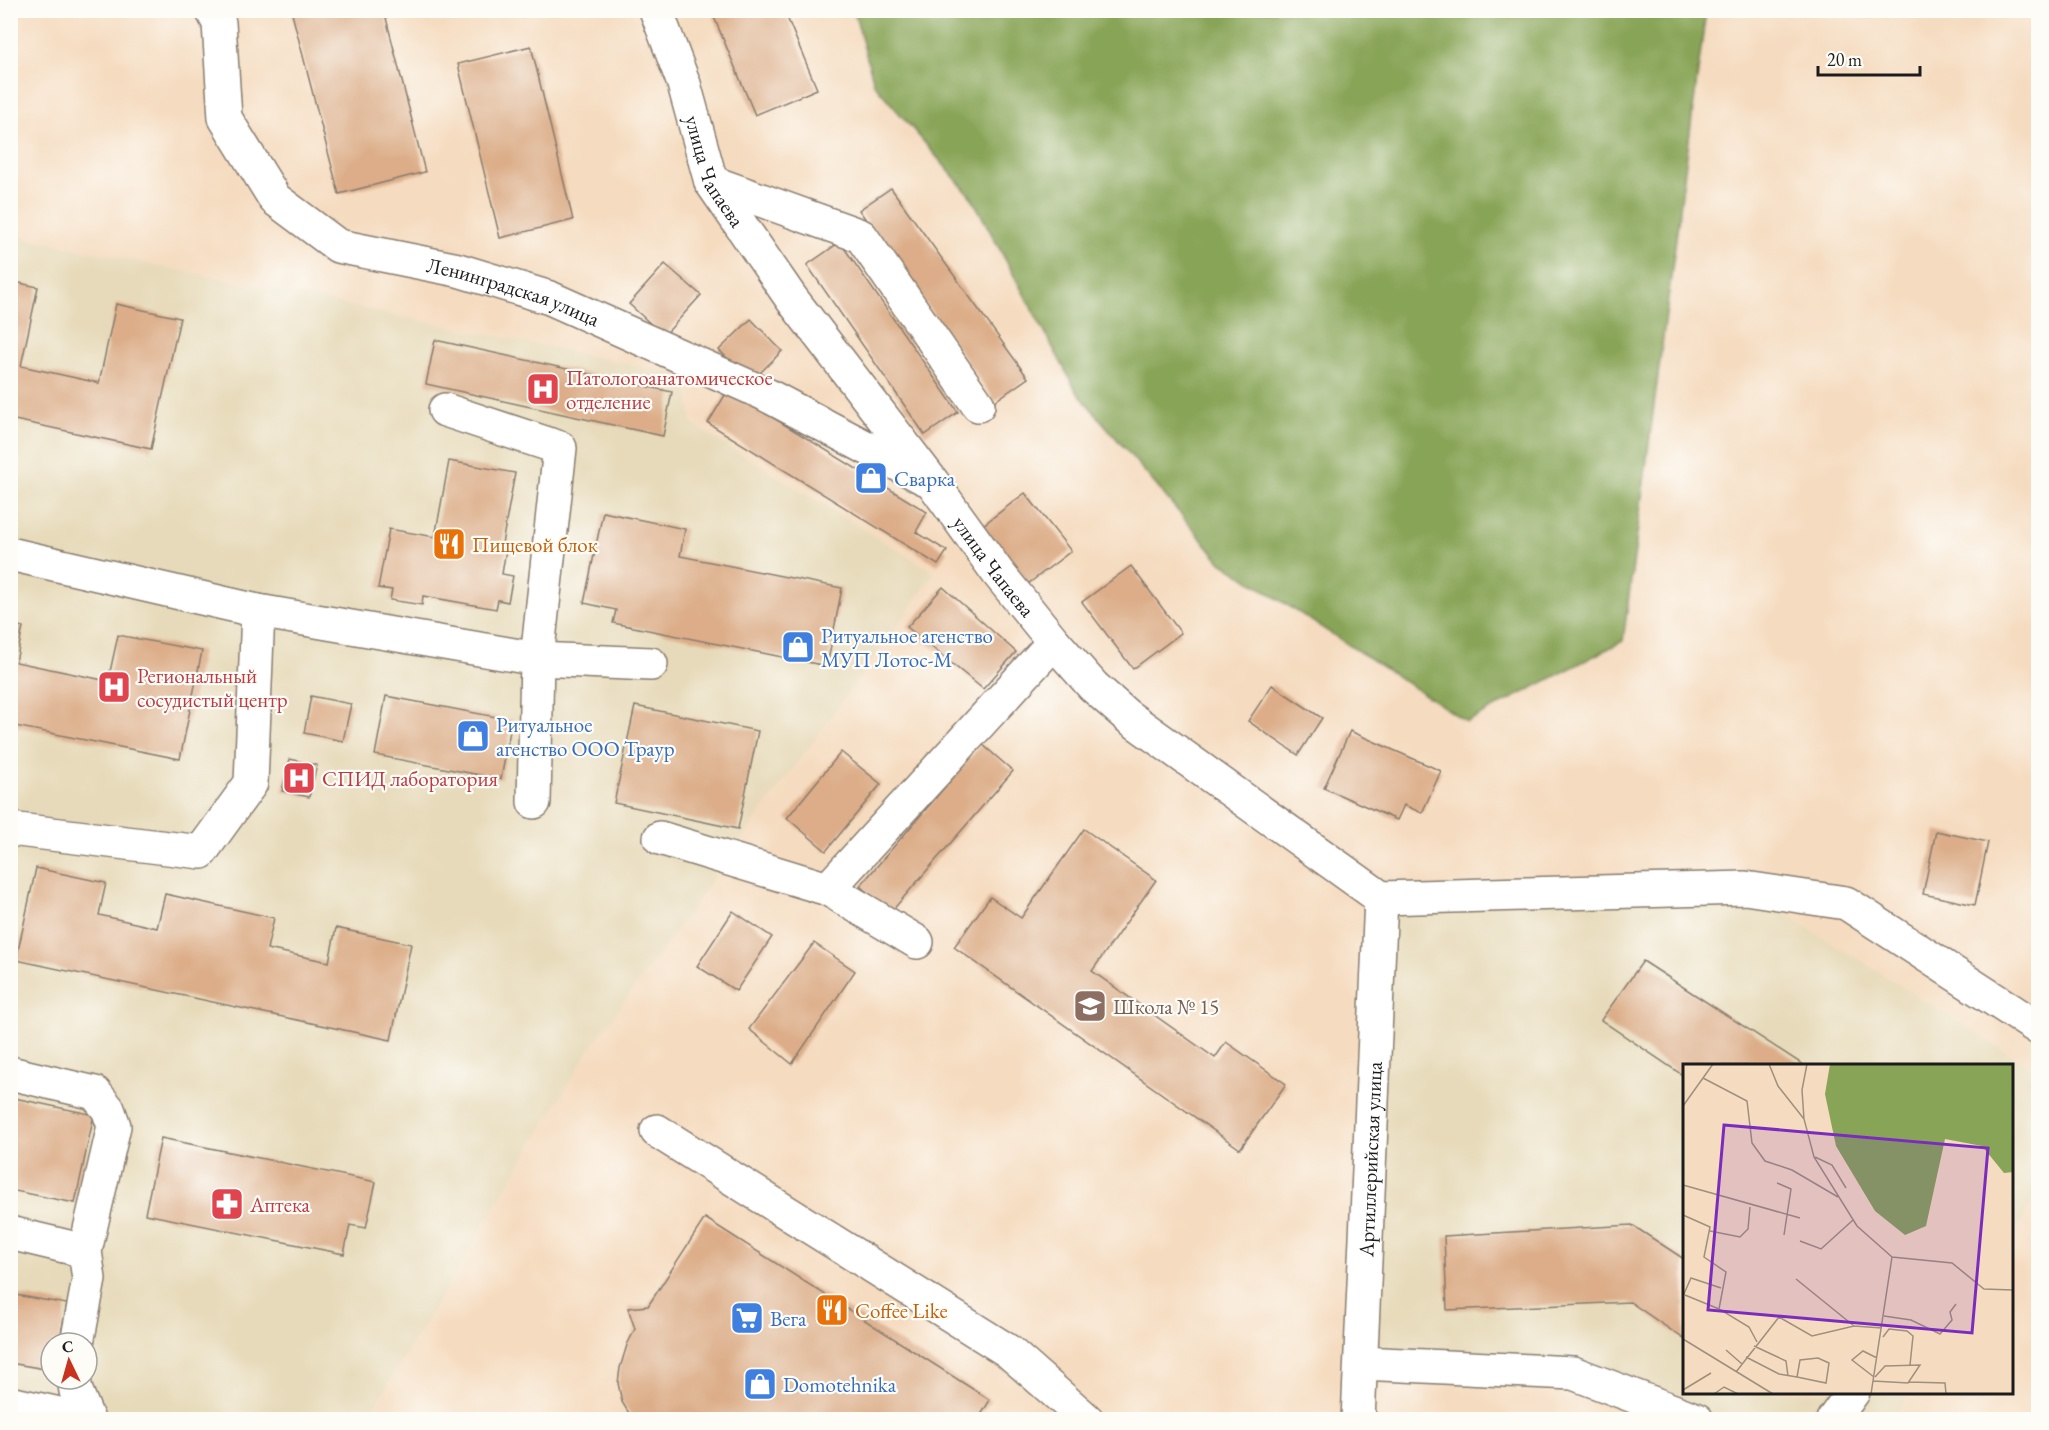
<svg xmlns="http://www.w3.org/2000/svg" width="2049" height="1430" font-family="'EB Garamond',serif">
  <rect width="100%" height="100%" fill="#fdfcf7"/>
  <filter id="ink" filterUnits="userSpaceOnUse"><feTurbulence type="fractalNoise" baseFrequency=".0167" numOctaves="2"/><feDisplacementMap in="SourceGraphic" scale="12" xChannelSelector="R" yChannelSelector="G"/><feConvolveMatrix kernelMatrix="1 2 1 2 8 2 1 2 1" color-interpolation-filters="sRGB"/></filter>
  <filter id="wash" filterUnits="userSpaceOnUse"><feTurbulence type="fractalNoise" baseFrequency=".008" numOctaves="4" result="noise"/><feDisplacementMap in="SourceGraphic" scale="24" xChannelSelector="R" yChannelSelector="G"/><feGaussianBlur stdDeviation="1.35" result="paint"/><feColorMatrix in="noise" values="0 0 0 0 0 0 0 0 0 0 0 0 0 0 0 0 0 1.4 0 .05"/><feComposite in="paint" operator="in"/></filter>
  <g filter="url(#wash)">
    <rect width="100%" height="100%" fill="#f5dbbf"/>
    <g fill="#e7daba" fill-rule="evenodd">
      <path d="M11 235 686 376 692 424 935 573 589 1050 367 1419 11 1420ZM51 1343H87V1379H51Z"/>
      <polygon points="1745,888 2038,1072 2038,1194 2012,1236 2012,1066 1684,1066 1684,1392 1910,1393 1892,1419 1644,1419 1568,1390 1360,1379 1381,898"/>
    </g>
    <polygon fill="#88a456" stroke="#526039" stroke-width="1.5" points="854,11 1706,11 1623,641 1467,722 1221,562 1077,392 972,198 874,84"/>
    <g id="blocks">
      <g fill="#dcad88">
        <polygon points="291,10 384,10 425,172 339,194"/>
        <polygon points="711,10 784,10 817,89 755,115"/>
        <polygon points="531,46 573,220 500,238 458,64"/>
        <polygon points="891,188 1028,378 995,401 859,210"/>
        <polygon points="840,242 958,412 925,435 807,265"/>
        <polygon points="665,264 701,295 664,336 629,304"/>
        <polygon points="10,281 38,287 21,366 99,383 116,304 180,318 151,449 10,419"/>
        <polygon points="751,319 782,351 751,382 719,350"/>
        <polygon points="435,340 672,392 663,436 426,384"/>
        <polygon points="728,390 927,512 916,532 947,551 938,565 708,423"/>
        <polygon points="449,461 515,473 501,549 506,549 502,574 513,576 508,602 498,600 496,609 423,596 422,605 390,600 392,590 378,588 389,529 435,537"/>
        <polygon points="1025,493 1071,551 1020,590 974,532"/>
        <polygon points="603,512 685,529 680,556 842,588 827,666 613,623 616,610 584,603"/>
        <polygon points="1131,566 1181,633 1133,669 1082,602"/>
        <polygon points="943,587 1016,652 983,689 907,627"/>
        <polygon points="10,624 23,627 16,662 108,681 118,635 202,651 180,759 10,725"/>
        <polygon points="1272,685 1322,718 1298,755 1248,721"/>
        <polygon points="311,696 351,704 343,741 304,733"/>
        <polygon points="386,696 512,720 501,779 375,755"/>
        <polygon points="635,706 758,731 738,829 614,803"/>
        <polygon points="1350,731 1441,771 1422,813 1404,805 1397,820 1324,788"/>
        <polygon points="982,744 1013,771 891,912 860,886"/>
        <polygon points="841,752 881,784 826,851 787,818"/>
        <polygon points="290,759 317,765 309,797 282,791"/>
        <polygon points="1084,829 1156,880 1092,971 1215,1058 1226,1042 1286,1084 1240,1149 954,947 990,897 1021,918"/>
        <polygon points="1936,831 1988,842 1975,905 1923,894"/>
        <polygon points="36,868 106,883 99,915 157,928 165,894 274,918 267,949 329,962 336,928 411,944 391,1040 16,960"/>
        <polygon points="733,911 772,937 736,991 697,966"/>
        <polygon points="814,943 855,971 792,1064 749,1029"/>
        <polygon points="1643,961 1805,1066 1684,1066 1684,1076 1601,1020"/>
        <polygon points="10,1097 94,1115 75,1203 10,1190"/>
        <polygon points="161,1138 376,1182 366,1228 350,1225 344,1254 145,1214"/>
        <polygon points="705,1218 990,1400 978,1420 633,1420 622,1402 618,1383 620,1368 627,1345 635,1329 628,1308 648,1306"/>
        <polygon points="1632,1225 1684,1259 1684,1339 1630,1302 1447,1310 1444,1236"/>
        <polygon points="10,1294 67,1304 59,1343 51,1343 51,1370 10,1363"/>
      </g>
    </g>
  </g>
  <g filter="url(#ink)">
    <use href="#blocks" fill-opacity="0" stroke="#887c6e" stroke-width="1.5"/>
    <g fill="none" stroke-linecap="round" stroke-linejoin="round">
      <g stroke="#887c6e" stroke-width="36">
        <g id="minor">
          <path id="s1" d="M212 10 219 23 225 118 275 199 338 246 458 270 550 298 763 393 924 478"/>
          <path id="s2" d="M656 10 684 84 711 182 791 298 933 483 998 573 1054 642 1093 686 1127 716 1381 898"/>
          <polyline points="711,182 861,236 978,405"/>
          <polyline points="445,410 560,448 537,659 534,802"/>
          <polyline points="10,554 258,611 537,659 651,664"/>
          <polyline points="10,829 201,852 251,783 258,611"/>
          <polyline points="660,838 828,889 1054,642"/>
          <polyline points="828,889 917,942"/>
          <polyline points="1381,898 1745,888 1846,903 2038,1028"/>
          <polyline points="10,1073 95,1093 108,1109 114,1126 85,1251 89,1279 77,1343"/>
          <polyline points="657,1131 1008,1351 1087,1420"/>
          <polyline points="10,1233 85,1251"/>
          <polyline points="1361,1363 1573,1373 1697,1420"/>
          <polyline points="74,1379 76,1391 88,1420"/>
          <polyline points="10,1403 87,1420"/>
          <path id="s3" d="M1358 1420 1381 898"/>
          <polyline points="1833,1420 1853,1392"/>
        </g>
      </g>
      <use href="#minor" stroke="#fff" stroke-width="33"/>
    </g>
  </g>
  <defs>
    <g id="hospital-square" transform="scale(1.725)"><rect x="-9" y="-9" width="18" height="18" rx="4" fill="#e0444e" stroke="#fdfcf7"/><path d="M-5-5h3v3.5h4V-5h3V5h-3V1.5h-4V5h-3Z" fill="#fff"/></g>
    <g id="shop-square" transform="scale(1.725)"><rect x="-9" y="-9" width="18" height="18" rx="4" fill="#3f7fe0" stroke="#fdfcf7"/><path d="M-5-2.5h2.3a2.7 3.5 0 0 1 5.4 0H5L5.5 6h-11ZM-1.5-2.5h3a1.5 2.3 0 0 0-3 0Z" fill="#fff"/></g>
    <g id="restaurant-square" transform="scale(1.725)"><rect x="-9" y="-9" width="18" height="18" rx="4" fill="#e8710a" stroke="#fdfcf7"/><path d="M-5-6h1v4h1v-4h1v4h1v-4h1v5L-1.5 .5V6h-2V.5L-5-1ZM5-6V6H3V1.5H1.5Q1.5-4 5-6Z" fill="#fff"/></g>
    <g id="school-square" transform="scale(1.725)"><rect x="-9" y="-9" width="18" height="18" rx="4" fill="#8d6e63" stroke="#fdfcf7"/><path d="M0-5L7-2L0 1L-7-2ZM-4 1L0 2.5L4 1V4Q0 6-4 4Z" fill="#fff"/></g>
    <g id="pharmacy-square" transform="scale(1.725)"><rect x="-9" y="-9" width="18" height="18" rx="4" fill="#e0444e" stroke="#fdfcf7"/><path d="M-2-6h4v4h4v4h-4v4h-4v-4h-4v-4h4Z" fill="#fff"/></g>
    <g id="supermarket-square" transform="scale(1.725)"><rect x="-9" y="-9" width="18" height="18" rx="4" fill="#3f7fe0" stroke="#fdfcf7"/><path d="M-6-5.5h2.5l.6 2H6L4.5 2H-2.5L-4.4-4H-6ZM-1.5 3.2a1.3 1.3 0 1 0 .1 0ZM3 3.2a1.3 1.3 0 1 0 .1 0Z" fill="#fff"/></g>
  </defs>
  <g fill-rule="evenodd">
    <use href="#hospital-square" x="543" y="389"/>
    <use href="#shop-square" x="871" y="478"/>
    <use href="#restaurant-square" x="449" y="544"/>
    <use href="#shop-square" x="798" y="647"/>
    <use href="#hospital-square" x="114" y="687"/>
    <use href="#shop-square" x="473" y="736"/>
    <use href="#hospital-square" x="299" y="778"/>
    <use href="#school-square" x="1090" y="1006"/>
    <use href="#pharmacy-square" x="227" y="1204"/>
    <use href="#restaurant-square" x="832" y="1310"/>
    <use href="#supermarket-square" x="747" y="1318"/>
    <use href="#shop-square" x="760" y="1384"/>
  </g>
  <g text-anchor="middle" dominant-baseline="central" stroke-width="4.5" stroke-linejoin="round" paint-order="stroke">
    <g font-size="21" fill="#1c1c1c" stroke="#fdfcf7">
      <text stroke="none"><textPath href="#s2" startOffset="172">улица Чапаева</textPath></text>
      <text stroke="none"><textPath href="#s1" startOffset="465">Ленинградская улица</textPath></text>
      <text stroke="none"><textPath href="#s2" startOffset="658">улица Чапаева</textPath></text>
      <text stroke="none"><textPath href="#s3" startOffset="261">Артиллерийская улица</textPath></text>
    </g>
    <g font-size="21" fill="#be3a42" stroke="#fdfcf7" text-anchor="start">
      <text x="566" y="377">Патологоанатомическое<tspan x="566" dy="24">отделение</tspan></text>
      <text x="137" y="675">Региональный<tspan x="137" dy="24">сосудистый центр</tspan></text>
      <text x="322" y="778">СПИД лаборатория</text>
      <text x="250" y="1204">Аптека</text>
    </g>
    <g font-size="21" fill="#366cbe" stroke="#fdfcf7" text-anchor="start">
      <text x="894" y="478">Сварка</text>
      <text x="821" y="635">Ритуальное агенство<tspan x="821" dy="24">МУП Лотос-М</tspan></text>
      <text x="496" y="724">Ритуальное<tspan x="496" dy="24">агенство ООО Траур</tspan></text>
      <text x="770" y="1318">Вега</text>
      <text x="783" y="1384">Domotehnika</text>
    </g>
    <g font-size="21" fill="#c56008" stroke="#fdfcf7" text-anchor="start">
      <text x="472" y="544">Пищевой блок</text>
      <text x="855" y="1310">Coffee Like</text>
    </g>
    <g font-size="21" fill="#785e54" stroke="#fdfcf7" text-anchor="start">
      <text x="1113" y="1006">Школа № 15</text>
    </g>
  </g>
  <g transform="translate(1683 1064)">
    <rect width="330" height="330" fill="#f5dbbf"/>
    <path d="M147 0H330V108L321 109 299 82 262 75 243 162 222 171 192 147 153 82 142 30Z" fill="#88a456"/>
    <path fill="none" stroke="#9e8f7e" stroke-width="1.5" d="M86 0 95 22 121 55M124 0 119 26 121 55 131 93 174 162 209 193M20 14 64 37 69 79 82 97 109 106 155 133M0 42 30 0M132 93 149 101 163 124M94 119 108 125 101 171M0 121 117 154M0 151 27 163 21 193 43 208 36 245 66 263 74 278M27 167 57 173 65 165 67 143M117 177 138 185 170 156M209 193 269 199 301 225 330 226M113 215 171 262M2 231 36 245M0 232 8 214 38 224M201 252 228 256 257 270 269 256 267 248 273 240M200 273 206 265 224 267 230 272 227 301M0 275 90 330M71 282 103 297 105 312M43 286 59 300M63 293 96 310 114 313 143 319 146 299 135 294 117 296 114 313M53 308 96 253 129 272 171 262 199 264M191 313 169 296 180 287 194 294M190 317 225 319 237 301 202 302 192 313M226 318 262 319 263 330M0 326 28 309M31 330 41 323 55 330M188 330 209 193"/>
    <path fill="#7b2cbf" fill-opacity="0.15" stroke="#7b2cbf" stroke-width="3" d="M41 61 305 84 289 269 25 246Z"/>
    <rect width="330" height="330" fill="none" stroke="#1c1c1c" stroke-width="3"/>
  </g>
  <rect width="2049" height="1430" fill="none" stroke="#fdfcf7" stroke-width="36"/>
  <g transform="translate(69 1361) rotate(355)"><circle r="28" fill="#fdfcf7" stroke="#a3a29f" stroke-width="1.5"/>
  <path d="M0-4.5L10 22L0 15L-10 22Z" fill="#c8321e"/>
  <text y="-9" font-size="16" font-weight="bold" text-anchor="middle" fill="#1c1c1c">С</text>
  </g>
  <path d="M1818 66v9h102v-9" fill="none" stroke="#1c1c1c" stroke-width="3"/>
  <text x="1827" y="66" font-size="18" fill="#1c1c1c" stroke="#fdfcf7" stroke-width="4.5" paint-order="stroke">20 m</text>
</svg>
